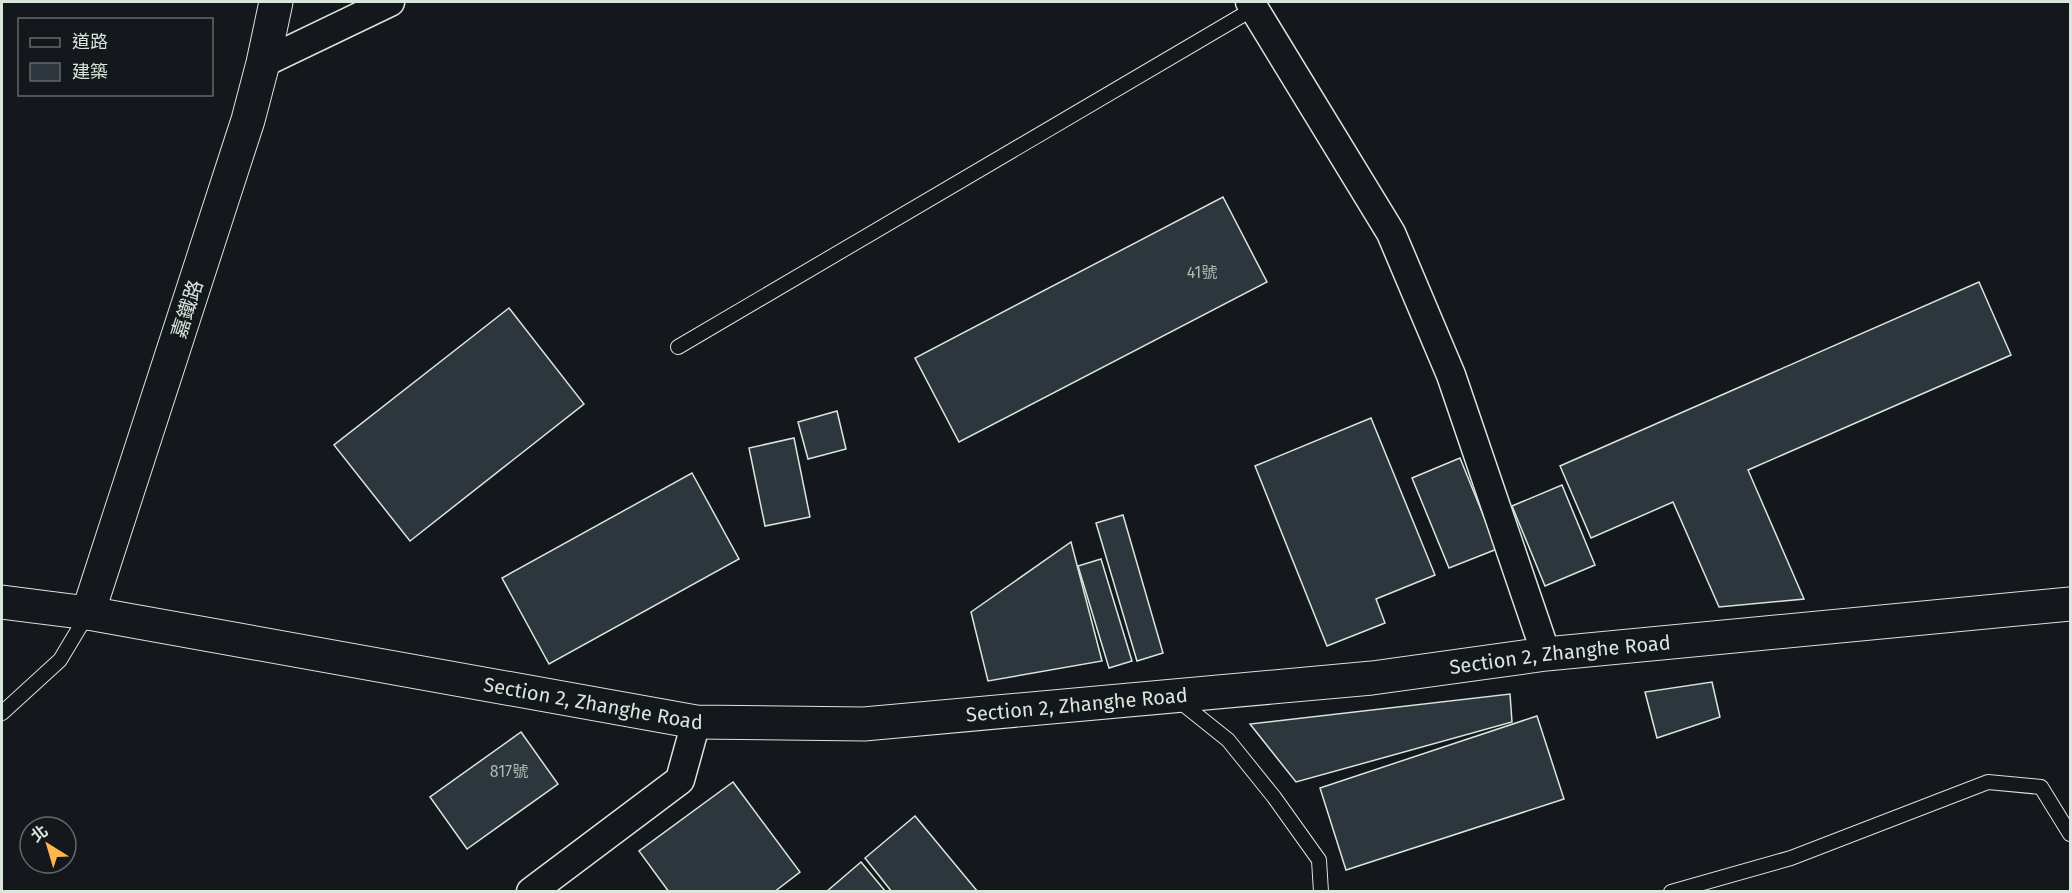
<svg xmlns="http://www.w3.org/2000/svg" width="2072" height="893" font-family="'Fira Sans','Noto Sans TC',sans-serif">
  <rect width="100%" height="100%" fill="#14181c"/>
  <g fill="#2c363c" stroke="#d8e6dc" stroke-width="1.5">
    <polygon points="1223,197 1267,282 959,442 915,358"/>
    <polygon points="1979,282 2011,355 1748,470 1804,599 1719,607 1673,502 1591,538 1560,466"/>
    <polygon points="509,308 584,404 410,541 334,445"/>
    <polygon points="837,411 846,449 808,459 798,422"/>
    <polygon points="1371,418 1435,575 1376,599 1385,623 1327,646 1255,466"/>
    <polygon points="794,438 810,517 765,526 749,448"/>
    <polygon points="1460,458 1497,549 1449,568 1412,478"/>
    <polygon points="692,473 739,559 549,664 502,578"/>
    <polygon points="1562,485 1595,565 1545,586 1512,506"/>
    <polygon points="1123,515 1163,653 1137,661 1096,523"/>
    <polygon points="1071,542 1102,661 988,681 971,612"/>
    <polygon points="1101,559 1132,661 1109,668 1078,566"/>
    <polygon points="1712,682 1720,717 1657,738 1645,692"/>
    <polygon points="1510,694 1512,722 1296,782 1250,724"/>
    <polygon points="1537,716 1564,799 1346,870 1320,788"/>
    <polygon points="521,732 558,784 467,849 430,797"/>
    <polygon points="733,782 800,872 774,892 669,892 639,851"/>
    <polygon points="915,816 978,892 892,892 865,858"/>
    <polygon points="861,862 886,892 826,892"/>
  </g>
  <g fill="none" stroke-linecap="round" stroke-linejoin="round">
    <g stroke="#d8e6dc" stroke-width="16">
      <g id="lane">
        <polyline points="678,347 1253,9"/>
        <polyline points="1178,700 1228,740 1274,797 1319,860 1321,892"/>
        <polyline points="2,713 60,660 87,615"/>
        <polyline points="1671,892 1791,858 1988,782 2041,787 2070,834"/>
      </g>
    </g>
    <g stroke="#d8e6dc" stroke-width="31">
      <g id="street">
        <polyline points="1250,2 1391,233 1451,375 1546,654"/>
        <polyline points="263,63 390,2"/>
        <polyline points="531,892 680,780 696,722"/>
      </g>
    </g>
    <g stroke="#d8e6dc" stroke-width="35">
      <g id="secondary">
        <path id="s1" d="M2 602 88 613 696 722 864 724 1372 678 1546 654 2070 604"/>
        <polyline points="88,613 248,120 263,63 276,2"/>
      </g>
    </g>
    <use href="#lane" stroke="#14181c" stroke-width="14"/>
    <use href="#street" stroke="#14181c" stroke-width="28"/>
    <use href="#secondary" stroke="#14181c" stroke-width="33"/>
  </g>
  <g text-anchor="middle" dominant-baseline="central" stroke-width="4.5" stroke-linejoin="round" paint-order="stroke">
    <g font-size="16" fill="#adbab4">
      <text x="1202" y="272">41號</text>
      <text x="509" y="771">817號</text>
    </g>
    <g font-size="20" fill="#d8e6dc" stroke="#14181c">
      <text transform="translate(187 309) rotate(-72)">嘉鐵路</text>
      <text stroke="none"><textPath href="#s1" startOffset="1572">Section 2, Zhanghe Road</textPath></text>
      <text stroke="none"><textPath href="#s1" startOffset="600">Section 2, Zhanghe Road</textPath></text>
      <text stroke="none"><textPath href="#s1" startOffset="1086">Section 2, Zhanghe Road</textPath></text>
    </g>
  </g>
  <rect width="2072" height="893" fill="none" stroke="#d8e6dc" stroke-width="6"/>
  <rect x="18" y="18" width="195" height="78" fill="#14181c" stroke="#626a69" stroke-width="1.5"/>
  <rect x="30" y="38" width="30" height="9" fill="#14181c" stroke="#626a69" stroke-width="1.5"/>
  <text x="72" y="48" font-size="18" fill="#d8e6dc">道路</text>
  <rect x="30" y="63" width="30" height="18" fill="#2c363c" stroke="#626a69" stroke-width="1.5"/>
  <text x="72" y="78" font-size="18" fill="#d8e6dc">建築</text>
  <g transform="translate(48 845) rotate(323)"><circle r="28" fill="#14181c" stroke="#626a69" stroke-width="1.5"/>
  <path d="M0-4.5L10 22L0 15L-10 22Z" fill="#ffb74d"/>
  <text y="-9" font-size="16" font-weight="bold" text-anchor="middle" fill="#d8e6dc">北</text>
  </g>
</svg>
